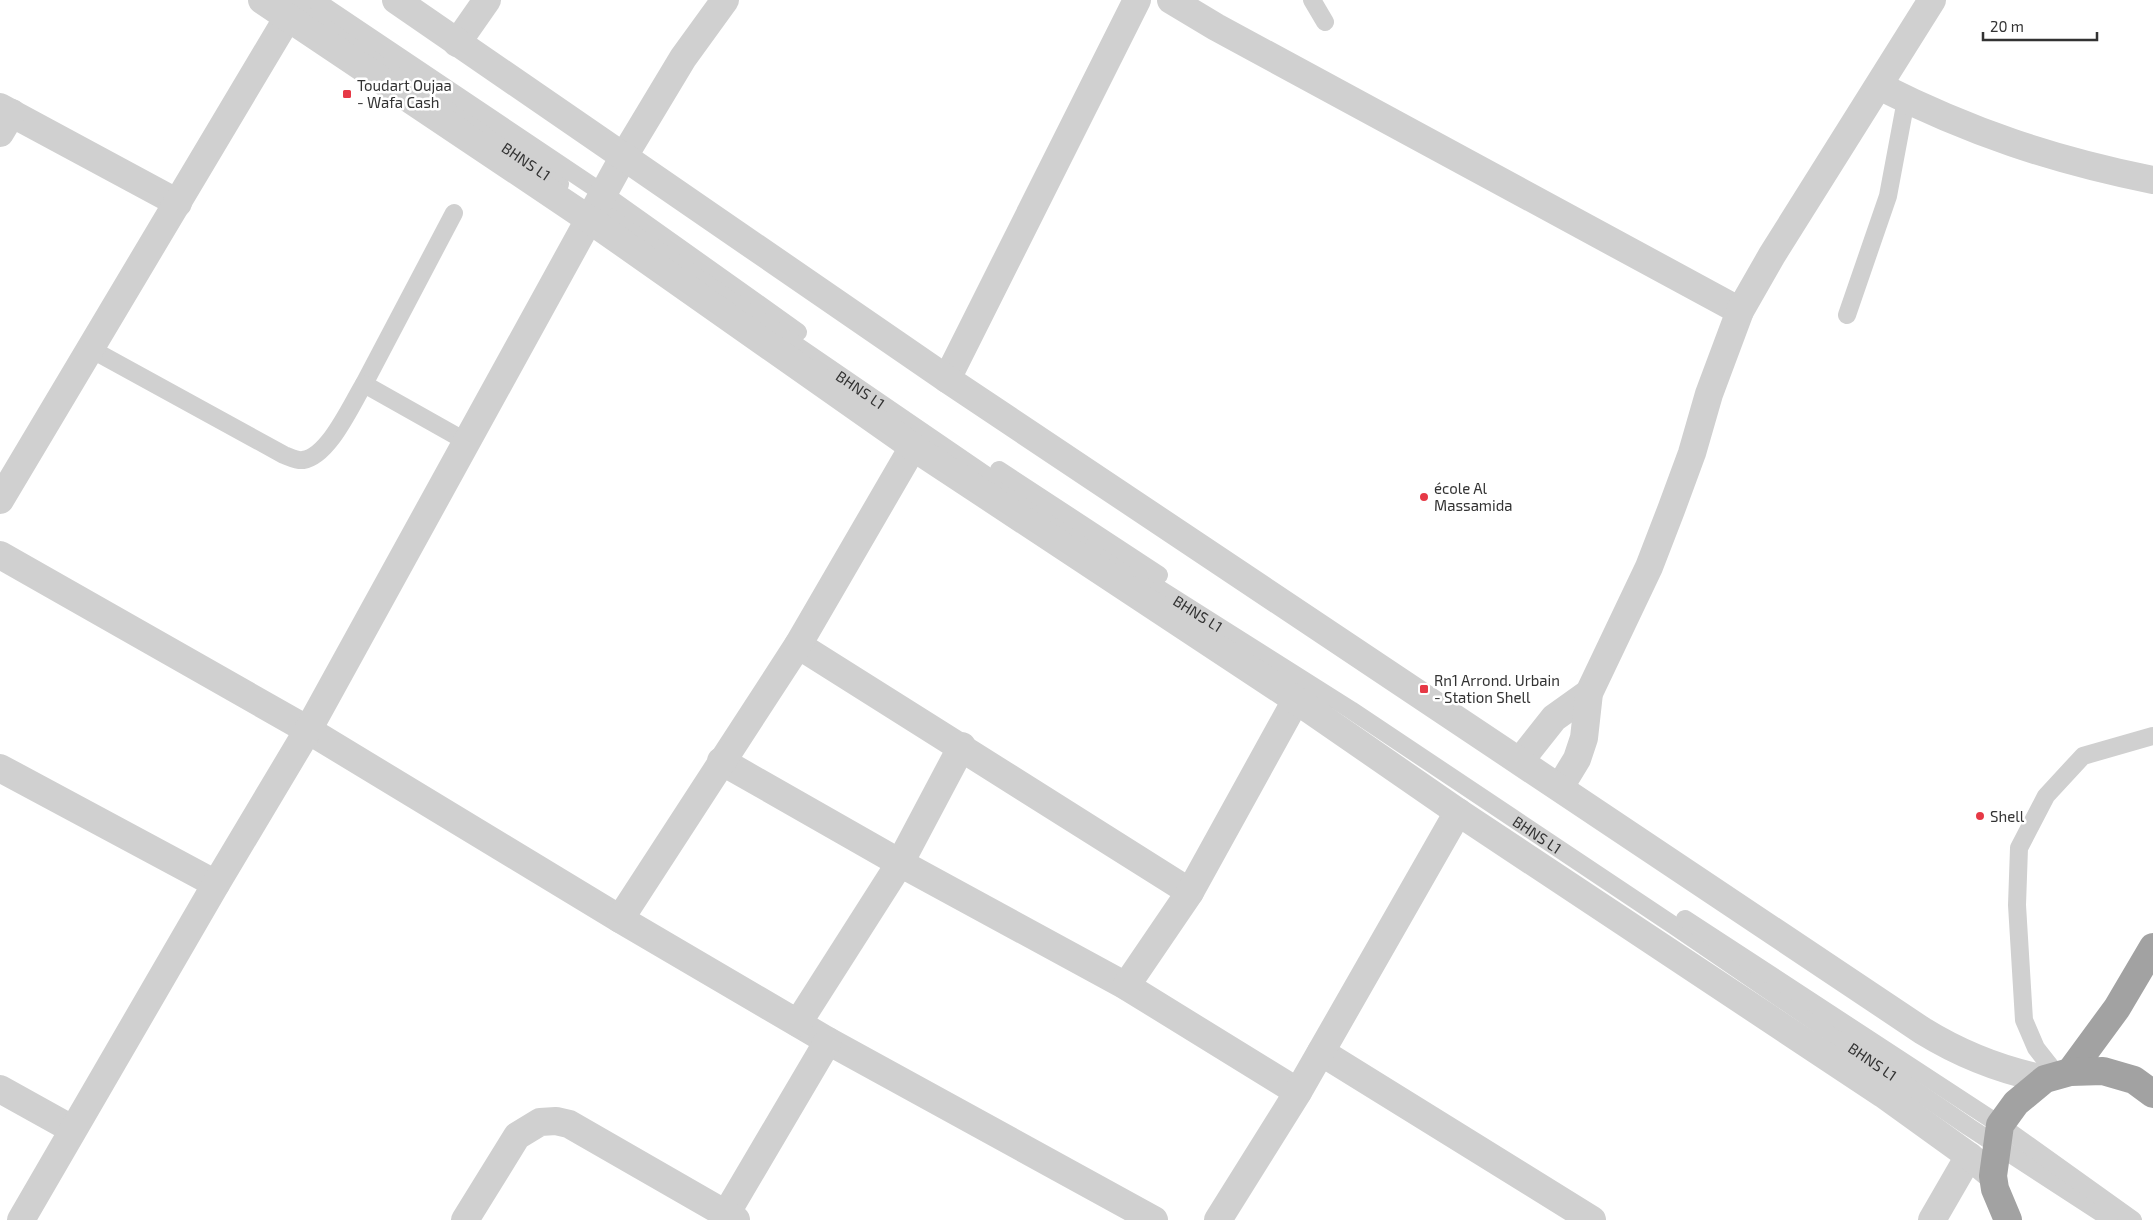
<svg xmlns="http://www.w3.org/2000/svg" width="2153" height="1220" font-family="'Exo 2',sans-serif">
  <rect width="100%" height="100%" fill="#fff"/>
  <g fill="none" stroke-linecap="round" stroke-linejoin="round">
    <g stroke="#d0d0d0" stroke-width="18">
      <path id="s1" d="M290 0 560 184"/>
      <polyline points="315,0 604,194 798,332"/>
      <polyline points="1312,0 1325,22"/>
      <polyline points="454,213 364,384 467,442"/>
      <path id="s2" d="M609 217 1060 526 1351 710 1676 927 1969 1127 2112 1220"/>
      <polyline points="1847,315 1888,196 1906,100"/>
      <path d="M89 348 284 455C290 457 297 461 303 460 329 456 351 405 364 384"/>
      <polyline points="999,470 1159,575"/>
      <polyline points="1685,919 2000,1125 2133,1220"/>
      <polyline points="2058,1076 2036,1048 2024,1020 2017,905 2019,848 2046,796 2083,756 2153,736"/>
    </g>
    <g stroke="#d0d0d0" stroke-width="28">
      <polyline points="1171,0 1216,27 1740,311"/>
      <polyline points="457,43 487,0"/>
      <path d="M1879 86C1970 132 2053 160 2153 180"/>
      <polyline points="0,107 178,203"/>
      <polyline points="0,133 12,113"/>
      <polyline points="947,379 1137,0"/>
      <polyline points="0,500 288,17"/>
      <polyline points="0,555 308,730 620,919 828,1041 1154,1220"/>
      <polyline points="798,645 1190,892"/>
      <polyline points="721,761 900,863 1126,986 1298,1092"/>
      <polyline points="1520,761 1554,718 1589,693"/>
      <polyline points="0,768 216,884"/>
      <polyline points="1560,787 1577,759 1584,738 1589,693 1649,567 1671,510 1692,453 1709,394 1740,311 1772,255 1932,0"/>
      <polyline points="620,919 798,645 913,447"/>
      <polyline points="1126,986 1190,892 1296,700"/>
      <polyline points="798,1023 900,863 962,746"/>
      <polyline points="1321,1052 1592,1220"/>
      <polyline points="0,1089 72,1129"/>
      <polyline points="726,1214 828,1041"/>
      <polyline points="21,1220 216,884 308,730 624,156 683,58 725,0"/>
      <polyline points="465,1220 517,1136 540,1122 556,1121 569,1124 736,1220"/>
      <polyline points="1218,1220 1298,1092 1458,812"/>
      <polyline points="1932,1220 1969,1156"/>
    </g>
    <g stroke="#d0d0d0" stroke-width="28">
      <polyline points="262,0 590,220 913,447 1296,700 1458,812 1883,1094 1969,1156 1993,1176"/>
      <path d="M396 0 947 379 1923 1031C1962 1055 2000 1070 2045 1079"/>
    </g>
    <g stroke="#a2a2a2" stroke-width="28">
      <polyline points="2070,1072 2117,1008 2153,947"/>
      <polyline points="2008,1220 1995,1189 1993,1176 2000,1125 2016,1103 2045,1079 2070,1072 2103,1071 2134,1080 2153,1094"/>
    </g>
  </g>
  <g fill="#e63946" stroke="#fff" stroke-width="2">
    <rect x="342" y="89" width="10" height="10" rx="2.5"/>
    <circle cx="1424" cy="497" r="5"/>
    <rect x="1419" y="684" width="10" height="10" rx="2.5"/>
    <circle cx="1980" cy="816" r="5"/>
  </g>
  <g text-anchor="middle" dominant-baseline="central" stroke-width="5" stroke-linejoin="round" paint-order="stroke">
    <g font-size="15" fill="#333" stroke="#fff" text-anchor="start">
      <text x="357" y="85">Toudart Oujaa<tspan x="357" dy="17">- Wafa Cash</tspan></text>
      <text x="1434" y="488">école Al<tspan x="1434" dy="17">Massamida</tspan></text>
      <text x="1434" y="680">Rn1 Arrond. Urbain<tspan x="1434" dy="17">- Station Shell</tspan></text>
      <text x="1990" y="816">Shell</text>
    </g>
    <g font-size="15" fill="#333" stroke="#fff">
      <text stroke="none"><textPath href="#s1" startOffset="286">BHNS L1</textPath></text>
      <text stroke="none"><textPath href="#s2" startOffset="305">BHNS L1</textPath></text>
      <text stroke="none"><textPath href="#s2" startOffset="710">BHNS L1</textPath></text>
      <text stroke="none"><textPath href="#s2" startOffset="1115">BHNS L1</textPath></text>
      <text stroke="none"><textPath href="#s2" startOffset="1520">BHNS L1</textPath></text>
    </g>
  </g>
  <path d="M1983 32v8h114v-8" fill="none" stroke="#333333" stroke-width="2.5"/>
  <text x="1990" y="32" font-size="15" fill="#333333" stroke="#ffffff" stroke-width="4" paint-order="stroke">20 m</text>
</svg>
